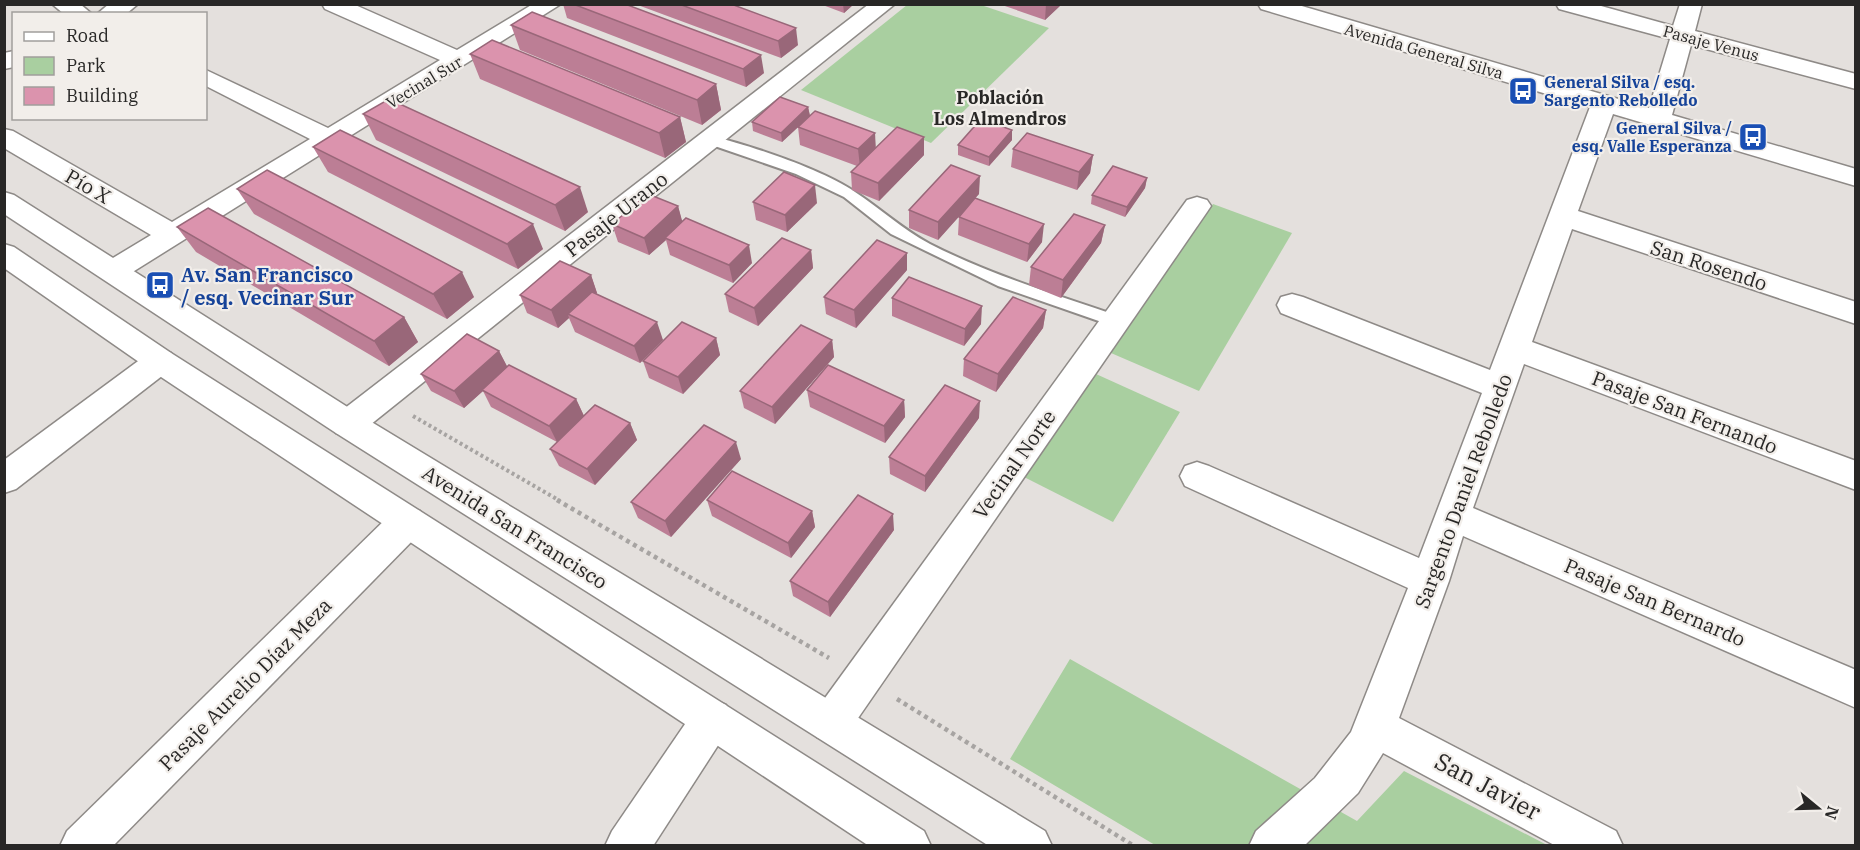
<svg xmlns="http://www.w3.org/2000/svg" width="1860" height="850" font-family="'IBM Plex Serif',serif">
  <rect width="100%" height="100%" fill="#e4e0dd"/>
  <g fill="#a9cfa0">
    <polygon points="907,5 981,5 1049,28 931,143 801,90"/>
    <polygon points="1213,204 1292,233 1199,391 1111,353"/>
    <polygon points="1096,374 1180,412 1113,522 1024,477"/>
    <polygon points="1070,659 1357,821 1404,771 1547,845 1155,845 1010,759"/>
  </g>
  <g fill="none" stroke-linecap="round" stroke-linejoin="round">
    <g stroke="#8e8a87" stroke-width="4">
      <path id="lane" d="M711 136C752 146 821 169 855 192 881 209 902 229 930 244 991 275 1057 295 1121 317L1124 321 1116 327 998 286 891 234 844 197 796 174 706 143 705 140Z"/>
    </g>
    <g stroke="#8e8a87" stroke-width="3">
      <g id="street">
        <polygon points="52,4 80,4 92,14 64,14"/>
        <polygon points="109,4 138,4 126,14 97,14"/>
        <polygon points="322,4 353,4 457,50 533,4 561,4 123,278 113,281 103,278 98,271 103,264 151,235 4,148 4,129 13,131 172,222 310,139 206,86 206,70 328,128 440,60 325,9"/>
        <polygon points="869,4 895,4 360,433 348,437 336,433 332,424 336,415"/>
        <polygon points="1258,4 1295,4 1649,108 1670,39 1559,9 1556,4 1594,4 1673,26 1680,4 1702,4 1695,31 1856,74 1856,89 1691,45 1672,115 1856,169 1856,186 1613,114 1578,211 1856,302 1856,324 1572,229 1532,342 1856,461 1856,490 1524,364 1473,508 1856,670 1856,708 1463,536 1449,581 1399,718 1616,831 1623,846 1556,846 1383,753 1358,793 1304,846 1249,846 1256,831 1315,778 1351,732 1408,588 1185,486 1180,476 1185,466 1197,462 1209,466 1419,558 1482,393 1281,313 1277,305 1281,297 1292,294 1303,297 1490,370 1590,107 1261,9"/>
        <polygon points="14,51 14,67 4,69 4,53"/>
        <polygon points="1197,197 1207,200 1211,206 1207,212 845,737 831,743 817,737 811,723 817,709 1187,200"/>
        <polygon points="160,349 171,353 176,361 171,369 16,489 4,493 4,460 149,353"/>
        <polygon points="407,507 420,511 425,522 420,533 113,846 60,846 67,831 394,511"/>
        <polygon points="712,699 726,705 732,719 726,733 653,846 605,846 612,831 698,705"/>
      </g>
    </g>
    <g stroke="#8e8a87" stroke-width="3">
      <g id="secondary">
        <polygon points="4,192 14,195 360,415 1045,831 1052,846 989,846 336,433 4,214"/>
        <polygon points="4,244 14,247 171,353 924,831 931,846 869,846 149,369 4,268"/>
      </g>
    </g>
    <polyline stroke="#a7a4a2" stroke-width="4" stroke-dasharray="3 3" stroke-linecap="butt" points="413,416 560,501"/>
    <g stroke="#a7a4a2" stroke-width="4.5" stroke-dasharray="4 4" stroke-linecap="butt">
      <polyline points="557,500 829,658"/>
      <polyline points="897,699 1134,846"/>
    </g>
    <use href="#lane" fill="#fff" fill-rule="evenodd"/>
    <use href="#street" fill="#fff" fill-rule="evenodd"/>
    <use href="#secondary" fill="#fff" fill-rule="evenodd"/>
  </g>
  <g fill="#bc7e95">
    <polygon points="563,4 625,4 764,73 746,87 567,18"/>
    <polygon points="635,4 731,4 798,45 781,58"/>
    <polygon points="820,4 854,4 844,13"/>
    <polygon points="999,4 1062,4 1045,20"/>
    <polygon points="511,25 716,84 721,110 702,125 520,50"/>
    <polygon points="470,54 680,117 686,142 665,158 480,79"/>
    <polygon points="808,107 810,116 782,142 753,131 752,122"/>
    <polygon points="363,114 588,212 565,231 376,140"/>
    <polygon points="798,127 876,148 924,137 924,155 879,201 852,190 851,172 857,166 800,145"/>
    <polygon points="1012,130 1012,140 989,166 958,155 958,145"/>
    <polygon points="313,147 543,249 518,269 328,172"/>
    <polygon points="1013,149 1093,155 1090,173 1077,190 1011,167"/>
    <polygon points="1147,178 1145,188 1125,217 1091,204 1092,195"/>
    <polygon points="237,189 474,297 447,319 254,214"/>
    <polygon points="979,194 975,198 1042,242 1027,262 958,235 959,217 973,201 938,240 909,228 909,210"/>
    <polygon points="753,202 817,203 787,232 756,220"/>
    <polygon points="678,206 682,222 752,263 733,283 670,255 666,240 649,255 618,242 612,224"/>
    <polygon points="1105,225 1101,243 1061,298 1029,285 1031,267"/>
    <polygon points="177,227 404,317 418,342 389,366 196,252"/>
    <polygon points="811,250 813,268 758,326 729,312 725,294"/>
    <polygon points="907,270 856,328 826,314 824,297"/>
    <polygon points="591,275 597,293 596,294 663,340 640,363 575,332 569,318 558,328 527,313 520,295"/>
    <polygon points="892,298 981,324 964,346 892,316"/>
    <polygon points="1046,310 1043,328 996,392 963,376 964,359"/>
    <polygon points="716,338 720,355 683,394 649,378 643,361"/>
    <polygon points="832,340 834,357 775,424 744,408 740,391"/>
    <polygon points="499,351 507,367 576,399 584,416 557,442 491,407 483,391 464,408 431,391 421,374"/>
    <polygon points="807,390 904,400 905,417 885,443 810,407"/>
    <polygon points="979,418 925,492 890,474 889,457"/>
    <polygon points="630,423 637,440 595,485 559,466 550,449"/>
    <polygon points="741,459 671,537 638,518 631,502"/>
    <polygon points="707,500 812,511 815,527 791,558 712,516"/>
    <polygon points="894,530 830,617 793,596 790,581"/>
  </g>
  <g fill="#996779">
    <polygon points="843,4 854,4 844,13"/>
    <polygon points="1046,4 1062,4 1045,20"/>
    <polygon points="796,28 798,45 781,58 778,41"/>
    <polygon points="761,55 764,73 746,87 743,69"/>
    <polygon points="716,84 721,110 702,125 697,100"/>
    <polygon points="808,107 810,116 782,142 781,133"/>
    <polygon points="680,117 686,142 665,158 659,133"/>
    <polygon points="1012,130 1012,140 989,166 989,157"/>
    <polygon points="875,133 876,151 860,167 858,149"/>
    <polygon points="924,137 924,155 879,201 878,183"/>
    <polygon points="1093,155 1090,173 1077,190 1079,172"/>
    <polygon points="980,176 979,194 938,240 938,222"/>
    <polygon points="1147,178 1145,188 1125,217 1127,207"/>
    <polygon points="815,185 817,203 787,232 785,215"/>
    <polygon points="580,187 588,212 565,231 555,205"/>
    <polygon points="678,206 683,224 665,238 666,240 649,255 644,238"/>
    <polygon points="533,224 543,249 518,269 507,244"/>
    <polygon points="1044,224 1042,242 1027,262 1029,244"/>
    <polygon points="1105,225 1101,243 1061,298 1063,280"/>
    <polygon points="749,245 752,263 733,283 729,265"/>
    <polygon points="811,250 813,268 758,326 754,308"/>
    <polygon points="907,253 907,270 856,328 854,310"/>
    <polygon points="462,272 474,297 447,319 433,294"/>
    <polygon points="591,275 597,293 572,316 568,314 569,318 558,328 551,310"/>
    <polygon points="982,306 981,324 964,346 965,329"/>
    <polygon points="1046,310 1043,328 996,392 998,374"/>
    <polygon points="404,317 418,342 389,366 374,341"/>
    <polygon points="657,322 663,340 640,363 634,346"/>
    <polygon points="716,338 720,355 683,394 678,377"/>
    <polygon points="832,340 834,357 775,424 772,407"/>
    <polygon points="499,351 508,368 482,390 483,391 464,408 454,391"/>
    <polygon points="576,399 584,416 557,442 549,426"/>
    <polygon points="904,400 905,417 885,443 884,426"/>
    <polygon points="980,401 979,418 925,492 925,476"/>
    <polygon points="630,423 637,440 595,485 587,469"/>
    <polygon points="736,442 741,459 671,537 665,521"/>
    <polygon points="812,511 815,527 791,558 788,543"/>
    <polygon points="893,514 894,530 830,617 828,602"/>
  </g>
  <g fill="#db93ad" stroke="#996779" stroke-width="1.5">
    <polygon points="573,4 625,4 761,55 743,69"/>
    <polygon points="679,4 731,4 796,28 778,41"/>
    <polygon points="532,12 716,84 697,100 511,25"/>
    <polygon points="492,40 680,117 659,133 470,54"/>
    <polygon points="780,97 808,107 781,133 752,122"/>
    <polygon points="389,99 580,187 555,205 363,114"/>
    <polygon points="815,111 875,133 858,149 798,127"/>
    <polygon points="981,119 1012,130 989,157 958,145"/>
    <polygon points="897,127 924,137 878,183 851,172"/>
    <polygon points="340,130 533,224 507,244 313,147"/>
    <polygon points="1027,133 1093,155 1079,172 1013,149"/>
    <polygon points="951,165 980,176 938,222 909,210"/>
    <polygon points="1113,166 1147,178 1127,207 1092,195"/>
    <polygon points="267,170 462,272 433,294 237,189"/>
    <polygon points="784,172 815,185 785,215 753,202"/>
    <polygon points="648,194 678,206 644,238 612,224"/>
    <polygon points="975,198 1044,224 1029,244 959,217"/>
    <polygon points="208,208 404,317 374,341 177,227"/>
    <polygon points="1074,214 1105,225 1063,280 1031,267"/>
    <polygon points="686,218 749,245 729,265 665,238"/>
    <polygon points="782,238 811,250 754,308 725,294"/>
    <polygon points="877,240 907,253 854,310 824,297"/>
    <polygon points="560,261 591,275 551,310 520,295"/>
    <polygon points="909,277 982,306 965,329 892,298"/>
    <polygon points="592,292 657,322 634,346 568,314"/>
    <polygon points="1013,297 1046,310 998,374 964,359"/>
    <polygon points="682,322 716,338 678,377 643,361"/>
    <polygon points="801,325 832,340 772,407 740,391"/>
    <polygon points="467,334 499,351 454,391 421,374"/>
    <polygon points="509,365 576,399 549,426 482,390"/>
    <polygon points="828,365 904,400 884,426 807,390"/>
    <polygon points="945,385 980,401 925,476 889,457"/>
    <polygon points="595,405 630,423 587,469 550,449"/>
    <polygon points="704,425 736,442 665,521 631,502"/>
    <polygon points="732,471 812,511 788,543 707,500"/>
    <polygon points="858,495 893,514 828,602 790,581"/>
  </g>
  <defs>
    <g id="bus-square" transform="scale(1.5)"><rect x="-9" y="-9" width="18" height="18" rx="4" fill="#1a4fb4" stroke="#f2eeea"/><path d="M-5-6H5V4H4V6H2V4H-2V6H-4V4H-5ZM-3.5-4V0h7V-4ZM-3.5 1.2v1.5H-2V1.2ZM2 1.2v1.5H3.5V1.2Z" fill="#fff"/></g>
  </defs>
  <g fill-rule="evenodd">
    <use href="#bus-square" x="1523" y="91"/>
    <use href="#bus-square" x="1753" y="137"/>
    <use href="#bus-square" x="160" y="285"/>
  </g>
  <g text-anchor="middle" dominant-baseline="central" stroke-width="4.5" stroke-linejoin="round" paint-order="stroke">
    <g font-size="16" fill="#282726" stroke="#f2eeea">
      <text transform="translate(1711 43) rotate(15)">Pasaje Venus</text>
      <text transform="translate(1424 51) rotate(16)">Avenida General Silva</text>
      <text transform="translate(424 82) rotate(-31)">Vecinal Sur</text>
    </g>
    <g font-size="16" font-weight="bold" fill="#164399" stroke="#f2eeea" text-anchor="start">
      <text x="1544" y="82">General Silva / esq.<tspan x="1544" dy="18">Sargento Rebolledo</tspan></text>
      <text x="1732" y="128" text-anchor="end">General Silva /<tspan x="1732" dy="18">esq. Valle Esperanza</tspan></text>
    </g>
    <g font-size="18" font-weight="bold" fill="#282726" stroke="#f2eeea">
      <text x="1000" y="97">Población<tspan x="1000" dy="21">Los Almendros</tspan></text>
    </g>
    <g font-size="20" fill="#282726" stroke="#f2eeea">
      <text transform="translate(88 186) rotate(30)">Pío X</text>
      <text transform="translate(616 214) rotate(-38)">Pasaje Urano</text>
      <text transform="translate(1709 265) rotate(18)">San Rosendo</text>
      <text transform="translate(1685 412) rotate(21)">Pasaje San Fernando</text>
      <text transform="translate(1014 464) rotate(-55)">Vecinal Norte</text>
      <text transform="translate(1463 491) rotate(-70)">Sargento Daniel Rebolledo</text>
      <text transform="translate(515 527) rotate(32)">Avenida San Francisco</text>
      <text transform="translate(1655 602) rotate(23)">Pasaje San Bernardo</text>
      <text transform="translate(245 684) rotate(-45)">Pasaje Aurelio Díaz Meza</text>
    </g>
    <g font-size="20" font-weight="bold" fill="#164399" stroke="#f2eeea" text-anchor="start">
      <text x="181" y="274">Av. San Francisco<tspan x="181" dy="23">/ esq. Vecinar Sur</tspan></text>
    </g>
    <g font-size="24" fill="#282726" stroke="#f2eeea">
      <text transform="translate(1488 786) rotate(28)">San Javier</text>
    </g>
  </g>
  <rect width="1860" height="850" fill="none" stroke="#282726" stroke-width="12"/>
  <rect x="12" y="12" width="195" height="108" fill="#f2eeea" stroke="#a19e9c" stroke-width="1.5"/>
  <rect x="24" y="32" width="30" height="9" fill="#ffffff" stroke="#a19e9c" stroke-width="1.5"/>
  <text x="66" y="42" font-size="18" fill="#282726">Road</text>
  <rect x="24" y="57" width="30" height="18" fill="#a9cfa0" stroke="#a19e9c" stroke-width="1.5"/>
  <text x="66" y="72" font-size="18" fill="#282726">Park</text>
  <rect x="24" y="87" width="30" height="18" fill="#db93ad" stroke="#a19e9c" stroke-width="1.5"/>
  <text x="66" y="102" font-size="18" fill="#282726">Building</text>
  <g transform="translate(1818 808) rotate(109)" stroke="#f2eeea" stroke-width="4.5" paint-order="stroke">
  <path d="M0-4.5L10 22L0 15L-10 22Z" fill="#282726"/>
  <text y="-9" font-size="16" font-weight="bold" text-anchor="middle" fill="#282726">N</text>
  </g>
</svg>
